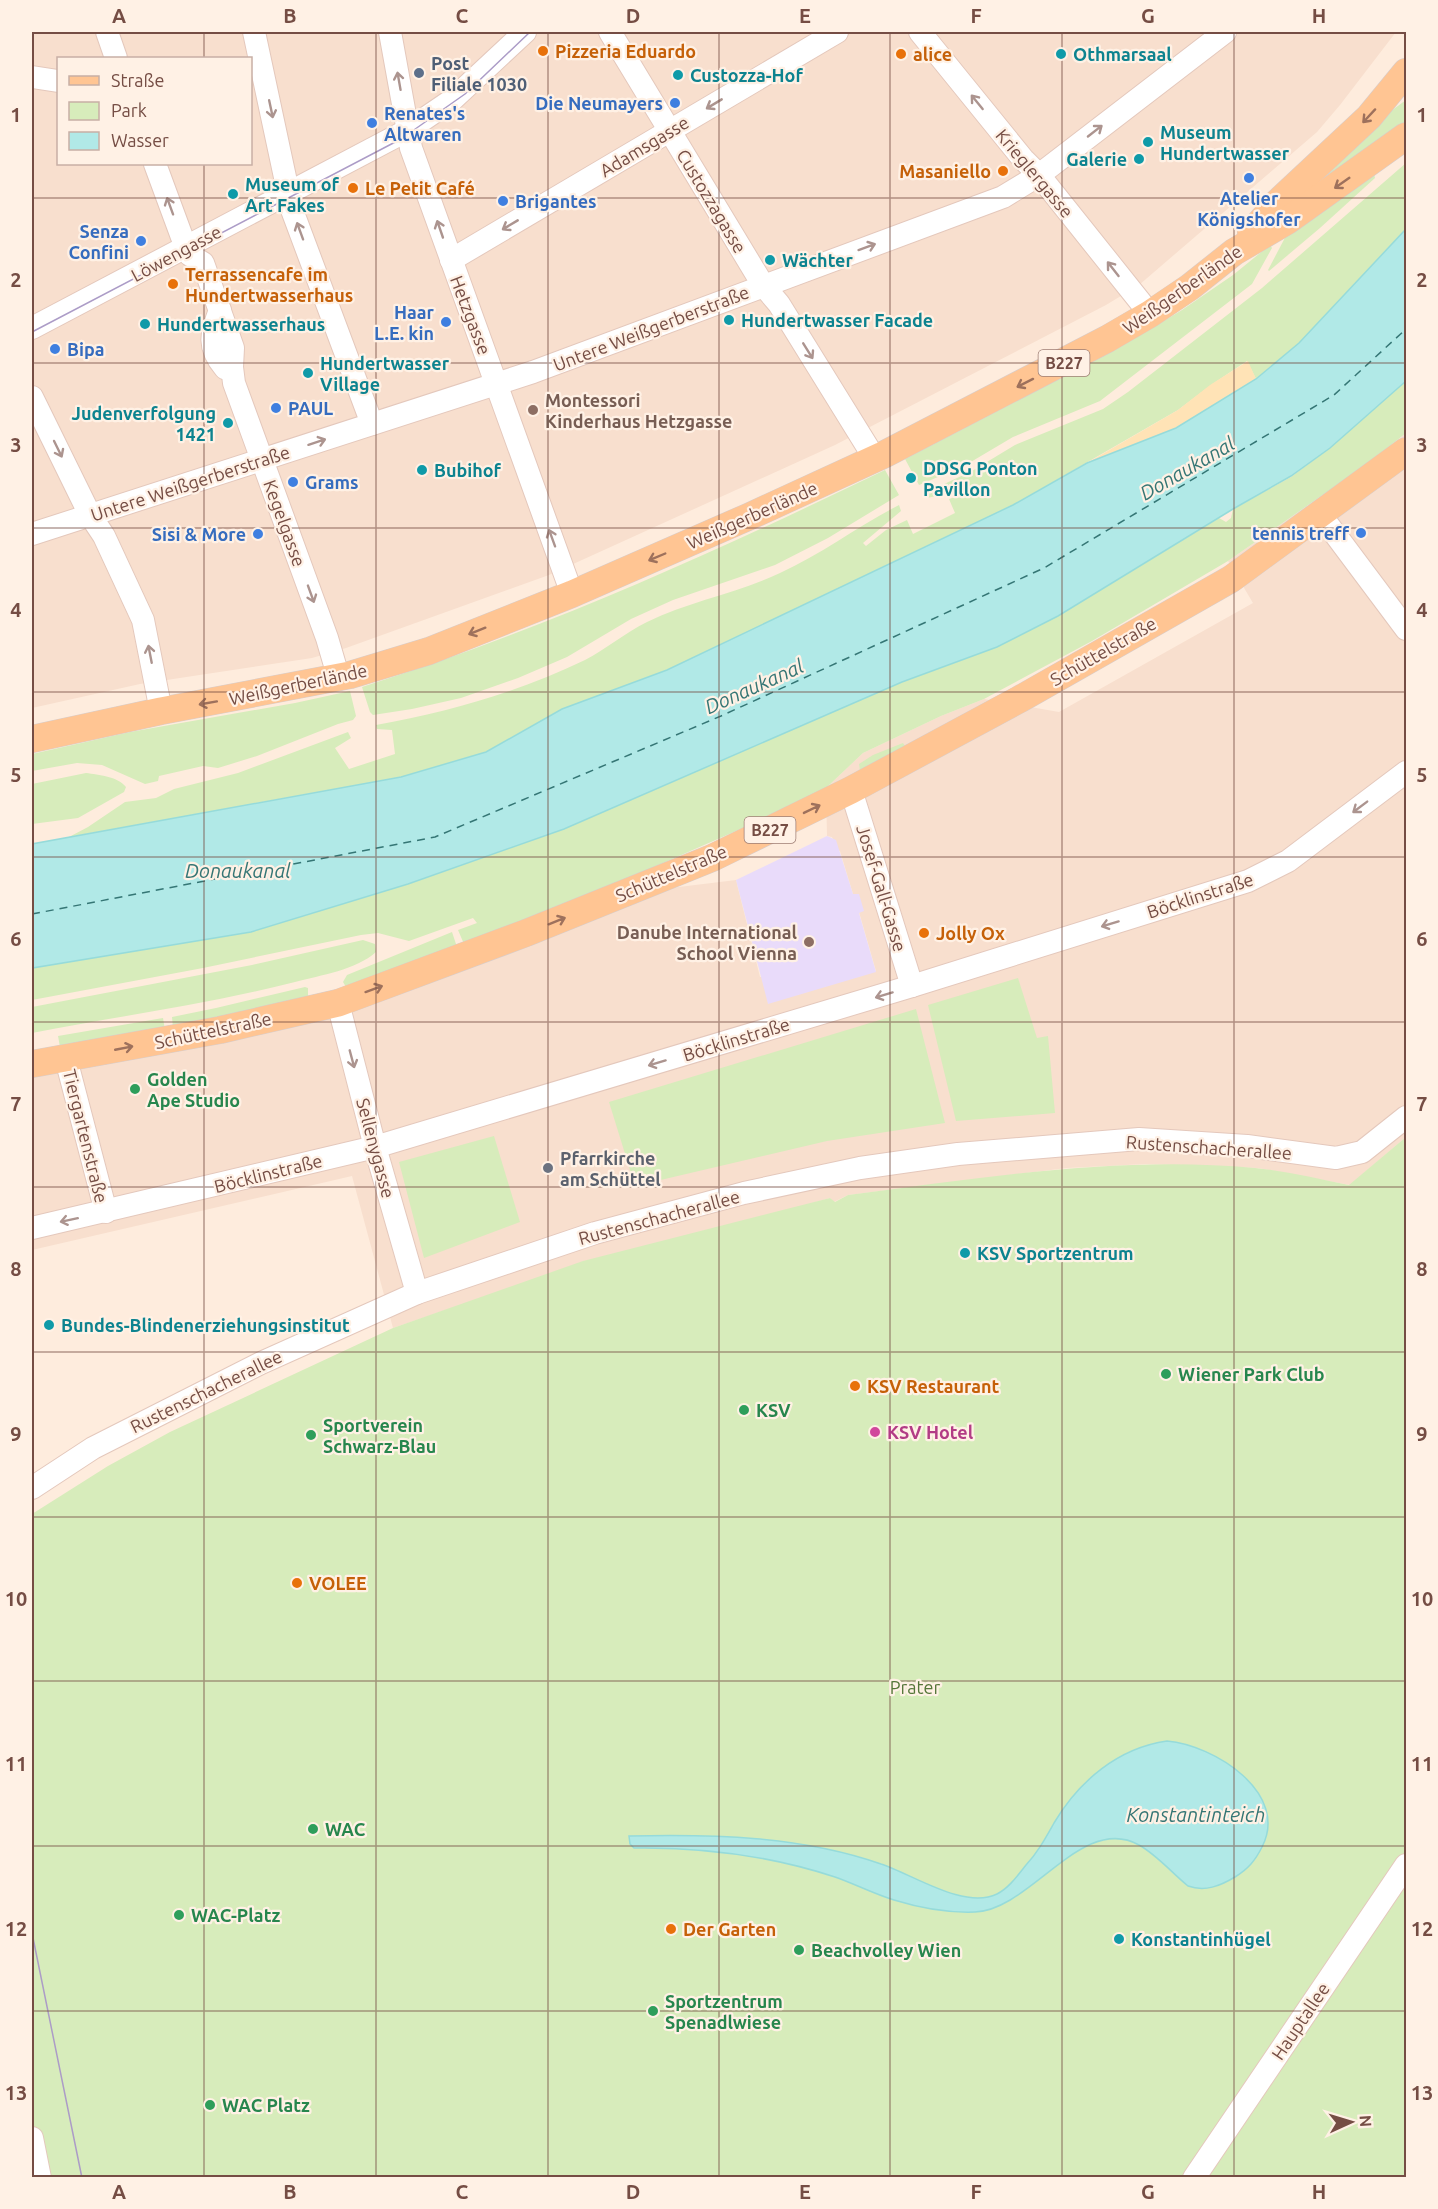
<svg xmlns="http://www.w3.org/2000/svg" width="1438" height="2209" font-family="Ubuntu,sans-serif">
  <rect width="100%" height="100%" fill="#feecdd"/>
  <g fill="#f8dfce" fill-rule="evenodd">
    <path d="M32 32H1396L1340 105 1317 132 1139 285 1106 305 835 445 549 575 346 648 312 658 140 684 32 708ZM58 58H250V164H58Z"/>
    <polygon points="1406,433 1406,1137 1350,1185 1258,1168 1146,1164 1067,1168 848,1195 834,1202 830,1198 472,1301 393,1328 352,1176 32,1250 32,1052 173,1028 346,987 581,899 736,880 760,977 876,971 859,912 858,894 853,894 840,851 838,851 832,837 827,836 826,788 863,753 941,716 984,699 1059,712 1253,603 1228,561 1367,464"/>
  </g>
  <polygon fill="#e9dbfa" points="827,836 836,840 853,894 859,894 864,911 859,913 876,972 768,1004 736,880"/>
  <g fill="#d7ecbb">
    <polygon points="1406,100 1406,125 1300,200 1361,133"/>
    <path d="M1406 163V229L1299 343 1256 379 1247 361 1211 385 1178 410 1013 505 667 670 562 709 486 752 401 777 69 837 88 827 125 802 156 798 174 789 238 773 348 732 351 738 335 748 349 769 395 754 392 730 377 729 376 725C449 712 518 692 585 660 606 649 625 633 647 622 690 601 738 593 780 573 822 554 858 526 899 505L901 511 863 543 866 546 886 530 907 520 913 534 955 513 949 499 961 495 960 491 927 498 925 493 972 471 1015 445 1103 409 1128 392 1262 288Z"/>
    <polygon points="1374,174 1375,178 1320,228 1269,271 1268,270 1288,232"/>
    <polygon points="1270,245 1272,248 1252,284 1100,401 1013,437 964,466 919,485 905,459 1122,346 1182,310 1233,275"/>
    <polygon points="1406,381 1406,433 1367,464 1228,561 1092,641 984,699 941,716 863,753 826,788 768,817 581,899 464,944 458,930 477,923 473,918 409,941 378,933 361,935 203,968 32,1000 32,968 251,932 408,884 564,829 902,682 997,647 1058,616 1219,518 1226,522 1231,518 1233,509 1291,477 1330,448"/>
    <path d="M885 470 899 495 828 538 775 565 673 600 631 619 567 657 518 678 461 698 412 709 373 715 370 712 362 687C543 630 715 552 885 470Z"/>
    <polygon points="350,691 356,716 353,720 338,724 257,756 218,768 203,766 159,776 158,781 145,784 102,765 77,763 32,771 32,754 130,732 295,703"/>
    <polygon points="903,743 905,746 860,771 859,764 873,755"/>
    <path d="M86 773C99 775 117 776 126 787L124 792 78 818 32 824V784Z"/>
    <polygon points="452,932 457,947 346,987 343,982 347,975"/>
    <path d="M363 940 375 944 376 952C356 970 321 975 295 982 208 1004 120 1016 32 1033V1007L252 965Z"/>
    <polygon points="1018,978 1037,1038 1048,1036 1055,1113 956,1121 928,1005"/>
    <polygon points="305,987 308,988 308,996 173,1028 172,1017 216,1008"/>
    <polygon points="916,1009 945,1123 827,1141 635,1186 609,1102"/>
    <polygon points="163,1018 165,1030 60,1047 58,1036"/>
    <polygon points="494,1136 520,1222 424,1258 399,1162"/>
    <path d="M1406 1137V2177L32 2178V1514L108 1466 170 1432 393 1328 583 1261 830 1198 835 1202 848 1195C983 1178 1119 1155 1255 1168 1287 1171 1318 1179 1349 1185Z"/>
  </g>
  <polygon fill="#ffe3b6" points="1248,361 1256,379 1176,428 1087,463 1178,410 1210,385"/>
  <g fill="#b1e9e7" stroke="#96dbda" stroke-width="1.5">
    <polygon points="1406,229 1406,381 1330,448 1291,476 1233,509 1058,616 997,647 902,682 564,829 408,884 251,932 32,968 32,844 401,777 486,752 562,709 667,670 1013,505 1087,463 1176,428 1256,379 1299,343"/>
    <path d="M1167 1741C1214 1745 1290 1793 1262 1847 1255 1861 1248 1869 1235 1877 1220 1886 1205 1892 1188 1886 1172 1873 1157 1855 1139 1845 1082 1813 1031 1910 975 1912 948 1913 920 1908 894 1900 874 1894 855 1884 835 1877 771 1856 701 1847 634 1848L630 1844 629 1836C713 1834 801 1836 881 1864 912 1874 964 1910 997 1894 1009 1888 1018 1875 1026 1865 1038 1852 1045 1839 1054 1823 1079 1781 1118 1748 1167 1741Z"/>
  </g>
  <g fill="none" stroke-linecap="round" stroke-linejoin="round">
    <polyline stroke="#357675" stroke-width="1.5" stroke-dasharray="8 6" stroke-linecap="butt" points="32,914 435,837 721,716 1044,568 1334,395 1406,329"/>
    <g stroke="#e4c8bc" stroke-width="24">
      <g id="minor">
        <polyline points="107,32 116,58"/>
        <polyline points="254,32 292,210 372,424"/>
        <polyline points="390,32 411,148 572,594"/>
        <polyline points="610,32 763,285 779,304 875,459"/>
        <polyline points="920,32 1023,159 1039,175 1150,314"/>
        <polyline points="32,77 58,81"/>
        <polyline points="155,164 186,248 190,255 203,263 233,348 232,367 234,383 327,638 339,679"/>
        <polyline points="451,260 837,32"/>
        <path d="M220 310C211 333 207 347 225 368L232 367"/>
        <polyline points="32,328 408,130 452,100 525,32"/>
        <polyline points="32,397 90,515 104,536 143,620 161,711"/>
        <polyline points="1320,514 1406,629"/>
        <polyline points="32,534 533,372 1003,197 1039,175 1225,32"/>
        <polyline points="851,790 912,986"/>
        <polyline points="338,1003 375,1147 417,1293"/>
        <polyline points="66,1059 106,1212"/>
        <polyline points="32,1228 375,1147 912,986 1248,881 1288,861 1406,772"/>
        <polyline points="32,1488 93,1448 261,1363 417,1293 595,1233 744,1193 860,1168 958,1154 1139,1139 1247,1146 1336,1158 1362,1152 1406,1117"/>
        <polyline points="32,2138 40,2178"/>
        <polyline points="1194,2178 1406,1865"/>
      </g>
    </g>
    <g stroke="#d8cdcb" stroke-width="28">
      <g id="major">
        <polyline points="1251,233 1278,202 1369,117 1406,72"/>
        <polyline points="32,739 161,711 350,675 429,651 572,594 748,517 883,455 1107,339 1150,314 1190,287 1234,252 1287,221 1406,136"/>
        <polyline points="32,1064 220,1030 338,1003 526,933 712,858 851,790 1020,699 1231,579 1406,451"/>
      </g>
    </g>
    <use href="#minor" stroke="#fff" stroke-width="22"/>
    <use href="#major" stroke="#ffc593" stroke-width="27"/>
    <g stroke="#ac9cc7" stroke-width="1.5">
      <polyline points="32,332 401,139 465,94 530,32"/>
      <polyline points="32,1933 82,2178"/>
    </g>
  </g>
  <defs><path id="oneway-shaft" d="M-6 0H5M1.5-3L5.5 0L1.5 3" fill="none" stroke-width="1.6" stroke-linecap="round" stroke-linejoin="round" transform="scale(1.5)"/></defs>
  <g stroke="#ac948f">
    <use href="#oneway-shaft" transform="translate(399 81) rotate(-100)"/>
    <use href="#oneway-shaft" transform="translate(977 102) rotate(-129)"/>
    <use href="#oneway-shaft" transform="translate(714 104) rotate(149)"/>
    <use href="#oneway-shaft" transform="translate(271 109) rotate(78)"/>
    <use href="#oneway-shaft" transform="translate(1095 131) rotate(-38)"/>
    <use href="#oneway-shaft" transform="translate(170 206) rotate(-110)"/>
    <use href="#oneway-shaft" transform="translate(510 225) rotate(149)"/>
    <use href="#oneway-shaft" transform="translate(440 229) rotate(-109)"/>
    <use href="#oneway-shaft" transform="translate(300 231) rotate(-110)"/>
    <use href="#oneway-shaft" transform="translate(867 247) rotate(-20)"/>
    <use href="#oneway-shaft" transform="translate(1113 269) rotate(-128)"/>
    <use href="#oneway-shaft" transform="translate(808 351) rotate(58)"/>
    <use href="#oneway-shaft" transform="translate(317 442) rotate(-18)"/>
    <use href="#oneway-shaft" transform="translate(58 449) rotate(64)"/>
    <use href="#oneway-shaft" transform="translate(552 538) rotate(-110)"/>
    <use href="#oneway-shaft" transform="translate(311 594) rotate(70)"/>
    <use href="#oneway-shaft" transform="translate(150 654) rotate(-101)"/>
    <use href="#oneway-shaft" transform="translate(1360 807) rotate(143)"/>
    <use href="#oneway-shaft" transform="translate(1110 924) rotate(163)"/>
    <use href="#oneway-shaft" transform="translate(884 995) rotate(163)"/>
    <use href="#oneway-shaft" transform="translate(352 1059) rotate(75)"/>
    <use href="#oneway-shaft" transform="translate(657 1063) rotate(163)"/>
    <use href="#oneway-shaft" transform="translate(69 1220) rotate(168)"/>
  </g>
  <g stroke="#9e715c">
    <use href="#oneway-shaft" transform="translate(1369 116) rotate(133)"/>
    <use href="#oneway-shaft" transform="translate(1342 183) rotate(145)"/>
    <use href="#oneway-shaft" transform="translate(1025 383) rotate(153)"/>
    <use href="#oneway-shaft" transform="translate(657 557) rotate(157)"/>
    <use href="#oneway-shaft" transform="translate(477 631) rotate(158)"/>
    <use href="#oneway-shaft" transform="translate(208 703) rotate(170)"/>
    <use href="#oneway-shaft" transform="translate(812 809) rotate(-26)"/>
    <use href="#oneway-shaft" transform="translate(557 921) rotate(-22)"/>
    <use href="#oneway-shaft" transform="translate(374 989) rotate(-20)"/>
    <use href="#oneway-shaft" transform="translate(124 1048) rotate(-11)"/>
  </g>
  <path fill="none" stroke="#754d44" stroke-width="1.5" stroke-opacity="0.55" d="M204 32V58M376 32V2178M548 32V2178M719 32V2178M890 32V2178M1062 32V2178M1234 32V2178M204 164V2178M32 198H1406M32 363H1406M32 528H1406M32 692H1406M32 857H1406M32 1022H1406M32 1187H1406M32 1352H1406M32 1517H1406M32 1681H1406M32 1846H1406M32 2011H1406"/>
  <g fill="#e8710a" stroke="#fff1e5" stroke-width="2">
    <circle cx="543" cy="51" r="6"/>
    <circle cx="901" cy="54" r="6"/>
    <circle cx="1003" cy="171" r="6"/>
    <circle cx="353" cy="188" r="6"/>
    <circle cx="173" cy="284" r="6"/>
    <circle cx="924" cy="933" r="6"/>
    <circle cx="855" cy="1386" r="6"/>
    <circle cx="297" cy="1583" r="6"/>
    <circle cx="671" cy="1929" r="6"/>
  </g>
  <g fill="#0f9aa8" stroke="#fff1e5" stroke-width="2">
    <circle cx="1061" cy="54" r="6"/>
    <circle cx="678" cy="75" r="6"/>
    <circle cx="1148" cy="142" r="6"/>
    <circle cx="1139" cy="159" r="6"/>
    <circle cx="233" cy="194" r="6"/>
    <circle cx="770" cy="260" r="6"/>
    <circle cx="729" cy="320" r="6"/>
    <circle cx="145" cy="324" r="6"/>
    <circle cx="308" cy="373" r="6"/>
    <circle cx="228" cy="423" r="6"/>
    <circle cx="422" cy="470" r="6"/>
    <circle cx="911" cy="478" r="6"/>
    <circle cx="965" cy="1253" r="6"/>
    <circle cx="49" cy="1325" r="6"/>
    <circle cx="1119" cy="1939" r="6"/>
  </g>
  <circle fill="#5c6f8a" stroke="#fff1e5" stroke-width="2" cx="419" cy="73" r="6"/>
  <g fill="#3f7fe0" stroke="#fff1e5" stroke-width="2">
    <circle cx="675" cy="103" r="6"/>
    <circle cx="372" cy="123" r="6"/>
    <circle cx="1249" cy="178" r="6"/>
    <circle cx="503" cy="201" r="6"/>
    <circle cx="141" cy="241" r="6"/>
    <circle cx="446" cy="322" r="6"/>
    <circle cx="55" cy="349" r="6"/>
    <circle cx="276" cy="408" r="6"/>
    <circle cx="293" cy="482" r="6"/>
    <circle cx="1361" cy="533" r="6"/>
    <circle cx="258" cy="534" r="6"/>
  </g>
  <g fill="#8d6e63" stroke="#fff1e5" stroke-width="2">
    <circle cx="533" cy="410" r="6"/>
    <circle cx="809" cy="942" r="6"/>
  </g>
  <g fill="#2e9e5b" stroke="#fff1e5" stroke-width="2">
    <circle cx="135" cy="1089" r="6"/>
    <circle cx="1166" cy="1374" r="6"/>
    <circle cx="744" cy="1410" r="6"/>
    <circle cx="311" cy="1435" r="6"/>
    <circle cx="313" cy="1829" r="6"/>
    <circle cx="179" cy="1915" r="6"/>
    <circle cx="799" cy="1950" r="6"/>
    <circle cx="653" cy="2011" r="6"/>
    <circle cx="210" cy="2105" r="6"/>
  </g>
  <circle fill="#6b7280" stroke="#fff1e5" stroke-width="2" cx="548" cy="1168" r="6"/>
  <circle fill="#d1479c" stroke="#fff1e5" stroke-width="2" cx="875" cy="1432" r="6"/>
  <g text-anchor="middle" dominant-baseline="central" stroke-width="4.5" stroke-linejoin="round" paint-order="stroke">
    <g fill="#fff1e5" stroke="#9e7e74" stroke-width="1.5">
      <rect x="1038.5" y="350" width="51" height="26" rx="4.5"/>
      <rect x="744.5" y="817" width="51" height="26" rx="4.5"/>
    </g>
    <g font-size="16" font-weight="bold" fill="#754d44">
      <text x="1064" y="363">B227</text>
      <text x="770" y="830">B227</text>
    </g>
    <g font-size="18" font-weight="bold" fill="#c56008" stroke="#fff1e5" text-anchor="start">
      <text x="555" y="51">Pizzeria Eduardo</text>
      <text x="913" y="54">alice</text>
      <text x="991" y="171" text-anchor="end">Masaniello</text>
      <text x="365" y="188">Le Petit Café</text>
      <text x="185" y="274">Terrassencafe im<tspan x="185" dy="21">Hundertwasserhaus</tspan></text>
      <text x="936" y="933">Jolly Ox</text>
      <text x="867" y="1386">KSV Restaurant</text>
      <text x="309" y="1583">VOLEE</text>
      <text x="683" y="1929">Der Garten</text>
    </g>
    <g font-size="18" font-weight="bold" fill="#0d838f" stroke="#fff1e5" text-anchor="start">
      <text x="1073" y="54">Othmarsaal</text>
      <text x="690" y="75">Custozza-Hof</text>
      <text x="1160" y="132">Museum<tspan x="1160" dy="21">Hundertwasser</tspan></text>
      <text x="1127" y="159" text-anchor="end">Galerie</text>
      <text x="245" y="184">Museum of<tspan x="245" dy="21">Art Fakes</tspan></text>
      <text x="782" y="260">Wächter</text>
      <text x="741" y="320">Hundertwasser Facade</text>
      <text x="157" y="324">Hundertwasserhaus</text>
      <text x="320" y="363">Hundertwasser<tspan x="320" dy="21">Village</tspan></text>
      <text x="216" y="413" text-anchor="end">Judenverfolgung<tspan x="216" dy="21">1421</tspan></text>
      <text x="923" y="468">DDSG Ponton<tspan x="923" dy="21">Pavillon</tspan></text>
      <text x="434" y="470">Bubihof</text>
      <text x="977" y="1253">KSV Sportzentrum</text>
      <text x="61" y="1325">Bundes-Blindenerziehungsinstitut</text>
      <text x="1131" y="1939">Konstantinhügel</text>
    </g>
    <g font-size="18" font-weight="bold" fill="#4e5e75" stroke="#fff1e5" text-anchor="start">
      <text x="431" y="63">Post<tspan x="431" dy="21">Filiale 1030</tspan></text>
    </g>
    <g font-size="18" font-weight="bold" fill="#366cbe" stroke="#fff1e5" text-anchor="end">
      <text x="663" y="103">Die Neumayers</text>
      <text x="384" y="113" text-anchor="start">Renates's<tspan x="384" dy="21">Altwaren</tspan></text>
      <text x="1249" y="198" text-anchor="middle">Atelier<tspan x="1249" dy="21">Königshofer</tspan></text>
      <text x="515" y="201" text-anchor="start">Brigantes</text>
      <text x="129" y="231">Senza<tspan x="129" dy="21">Confini</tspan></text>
      <text x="434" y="312">Haar<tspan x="434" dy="21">L.E. kin</tspan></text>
      <text x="67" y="349" text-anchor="start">Bipa</text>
      <text x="288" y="408" text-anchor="start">PAUL</text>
      <text x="305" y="482" text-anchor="start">Grams</text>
      <text x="1349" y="533">tennis treff</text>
      <text x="246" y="534">Sisi &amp; More</text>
    </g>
    <g font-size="18" fill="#754d44" stroke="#fff1e5">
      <text transform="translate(644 146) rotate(-31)">Adamsgasse</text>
      <text transform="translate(1035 173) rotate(50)">Krieglergasse</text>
      <text transform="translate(712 201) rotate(59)">Custozzagasse</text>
      <text transform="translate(176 253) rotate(-28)">Löwengasse</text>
      <text transform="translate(1182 289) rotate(-35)">Weißgerberlände</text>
      <text transform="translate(471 315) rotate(69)">Hetzgasse</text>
      <text transform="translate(651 328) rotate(-21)">Untere Weißgerberstraße</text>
      <text transform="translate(190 483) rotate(-18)">Untere Weißgerberstraße</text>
      <text transform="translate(752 515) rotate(-24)">Weißgerberlände</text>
      <text transform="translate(285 523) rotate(70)">Kegelgasse</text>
      <text transform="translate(1103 651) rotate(-30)">Schüttelstraße</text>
      <text transform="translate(298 684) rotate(-12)">Weißgerberlände</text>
      <text transform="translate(671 873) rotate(-23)">Schüttelstraße</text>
      <text transform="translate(882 888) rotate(73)">Josef-Gall-Gasse</text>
      <text transform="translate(1200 895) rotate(-18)">Böcklinstraße</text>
      <text transform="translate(213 1030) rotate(-12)">Schüttelstraße</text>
      <text transform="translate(736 1039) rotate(-17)">Böcklinstraße</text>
      <text transform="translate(86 1136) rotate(76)">Tiergartenstraße</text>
      <text transform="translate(1209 1147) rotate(4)">Rustenschacherallee</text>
      <text transform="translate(376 1148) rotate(75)">Sellenygasse</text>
      <text transform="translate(268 1173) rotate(-14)">Böcklinstraße</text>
      <text transform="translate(659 1217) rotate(-15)">Rustenschacherallee</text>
      <text transform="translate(206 1391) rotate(-26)">Rustenschacherallee</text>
      <text transform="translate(1300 2021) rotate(-56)">Hauptallee</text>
    </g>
    <g font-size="18" font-weight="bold" fill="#785e54" stroke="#fff1e5" text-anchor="start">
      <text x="545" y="400">Montessori<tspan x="545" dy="21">Kinderhaus Hetzgasse</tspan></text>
      <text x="797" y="932" text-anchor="end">Danube International<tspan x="797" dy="21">School Vienna</tspan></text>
    </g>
    <g font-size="18" font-weight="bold" fill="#27864d" stroke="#fff1e5" text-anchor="start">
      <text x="147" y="1079">Golden<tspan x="147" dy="21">Ape Studio</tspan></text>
      <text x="1178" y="1374">Wiener Park Club</text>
      <text x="756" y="1410">KSV</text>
      <text x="323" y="1425">Sportverein<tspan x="323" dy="21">Schwarz-Blau</tspan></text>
      <text x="325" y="1829">WAC</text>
      <text x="191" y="1915">WAC-Platz</text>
      <text x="811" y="1950">Beachvolley Wien</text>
      <text x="665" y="2001">Sportzentrum<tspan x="665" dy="21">Spenadlwiese</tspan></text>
      <text x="222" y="2105">WAC Platz</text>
    </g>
    <g font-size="18" font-weight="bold" fill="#5b616d" stroke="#fff1e5" text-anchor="start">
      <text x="560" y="1158">Pfarrkirche<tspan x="560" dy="21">am Schüttel</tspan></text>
    </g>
    <g font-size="18" font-weight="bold" fill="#b23c85" stroke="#fff1e5" text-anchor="start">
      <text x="887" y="1432">KSV Hotel</text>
    </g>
    <g font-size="18" fill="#567739" stroke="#fff1e5">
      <text x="915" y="1687">Prater</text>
    </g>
    <g font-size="20" font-style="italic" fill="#357675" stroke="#fff1e5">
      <text transform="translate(1187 468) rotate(-30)">Donaukanal</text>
      <text transform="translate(754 686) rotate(-24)">Donaukanal</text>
      <text x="238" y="870">Donaukanal</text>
      <text x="1196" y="1814">Konstantinteich</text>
    </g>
  </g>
  <rect width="1438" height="2209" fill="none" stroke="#fff1e5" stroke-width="66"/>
  <rect x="57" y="57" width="195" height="108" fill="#fff1e5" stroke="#c8afa5" stroke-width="1.5"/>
  <rect x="69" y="76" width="30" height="9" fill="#ffc593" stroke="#c8afa5" stroke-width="1.5"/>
  <text x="111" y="87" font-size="18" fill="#754d44">Straße</text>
  <rect x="69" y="102" width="30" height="18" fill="#d7ecbb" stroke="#c8afa5" stroke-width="1.5"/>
  <text x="111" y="117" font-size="18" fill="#754d44">Park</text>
  <rect x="69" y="132" width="30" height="18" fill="#b1e9e7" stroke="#c8afa5" stroke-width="1.5"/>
  <text x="111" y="147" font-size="18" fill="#754d44">Wasser</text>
  <g transform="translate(1351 2122) rotate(86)" stroke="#fff1e5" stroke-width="4.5" paint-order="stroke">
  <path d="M0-4.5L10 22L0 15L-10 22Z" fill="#754d44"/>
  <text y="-9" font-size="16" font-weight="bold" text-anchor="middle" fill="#754d44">N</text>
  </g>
  <rect x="33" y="33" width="1372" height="2143" fill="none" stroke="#754d44" stroke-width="2"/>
  <g font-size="20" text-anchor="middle" font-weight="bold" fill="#754d44">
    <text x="119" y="23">A</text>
    <text x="290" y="23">B</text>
    <text x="462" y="23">C</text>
    <text x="633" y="23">D</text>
    <text x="805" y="23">E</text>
    <text x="976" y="23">F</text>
    <text x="1148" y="23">G</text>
    <text x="1319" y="23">H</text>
    <text x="16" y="122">1</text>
    <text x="1422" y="122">1</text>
    <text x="16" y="287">2</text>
    <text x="1422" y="287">2</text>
    <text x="16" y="452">3</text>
    <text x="1422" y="452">3</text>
    <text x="16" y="617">4</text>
    <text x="1422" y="617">4</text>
    <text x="16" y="782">5</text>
    <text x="1422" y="782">5</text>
    <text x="16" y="946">6</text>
    <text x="1422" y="946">6</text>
    <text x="16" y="1111">7</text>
    <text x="1422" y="1111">7</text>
    <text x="16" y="1276">8</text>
    <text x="1422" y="1276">8</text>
    <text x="16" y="1441">9</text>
    <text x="1422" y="1441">9</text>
    <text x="16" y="1606">10</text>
    <text x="1422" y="1606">10</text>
    <text x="16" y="1771">11</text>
    <text x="1422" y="1771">11</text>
    <text x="16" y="1936">12</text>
    <text x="1422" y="1936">12</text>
    <text x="16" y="2100">13</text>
    <text x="1422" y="2100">13</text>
    <text x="119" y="2199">A</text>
    <text x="290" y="2199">B</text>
    <text x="462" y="2199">C</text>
    <text x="633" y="2199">D</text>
    <text x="805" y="2199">E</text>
    <text x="976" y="2199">F</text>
    <text x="1148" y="2199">G</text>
    <text x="1319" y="2199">H</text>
  </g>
</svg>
